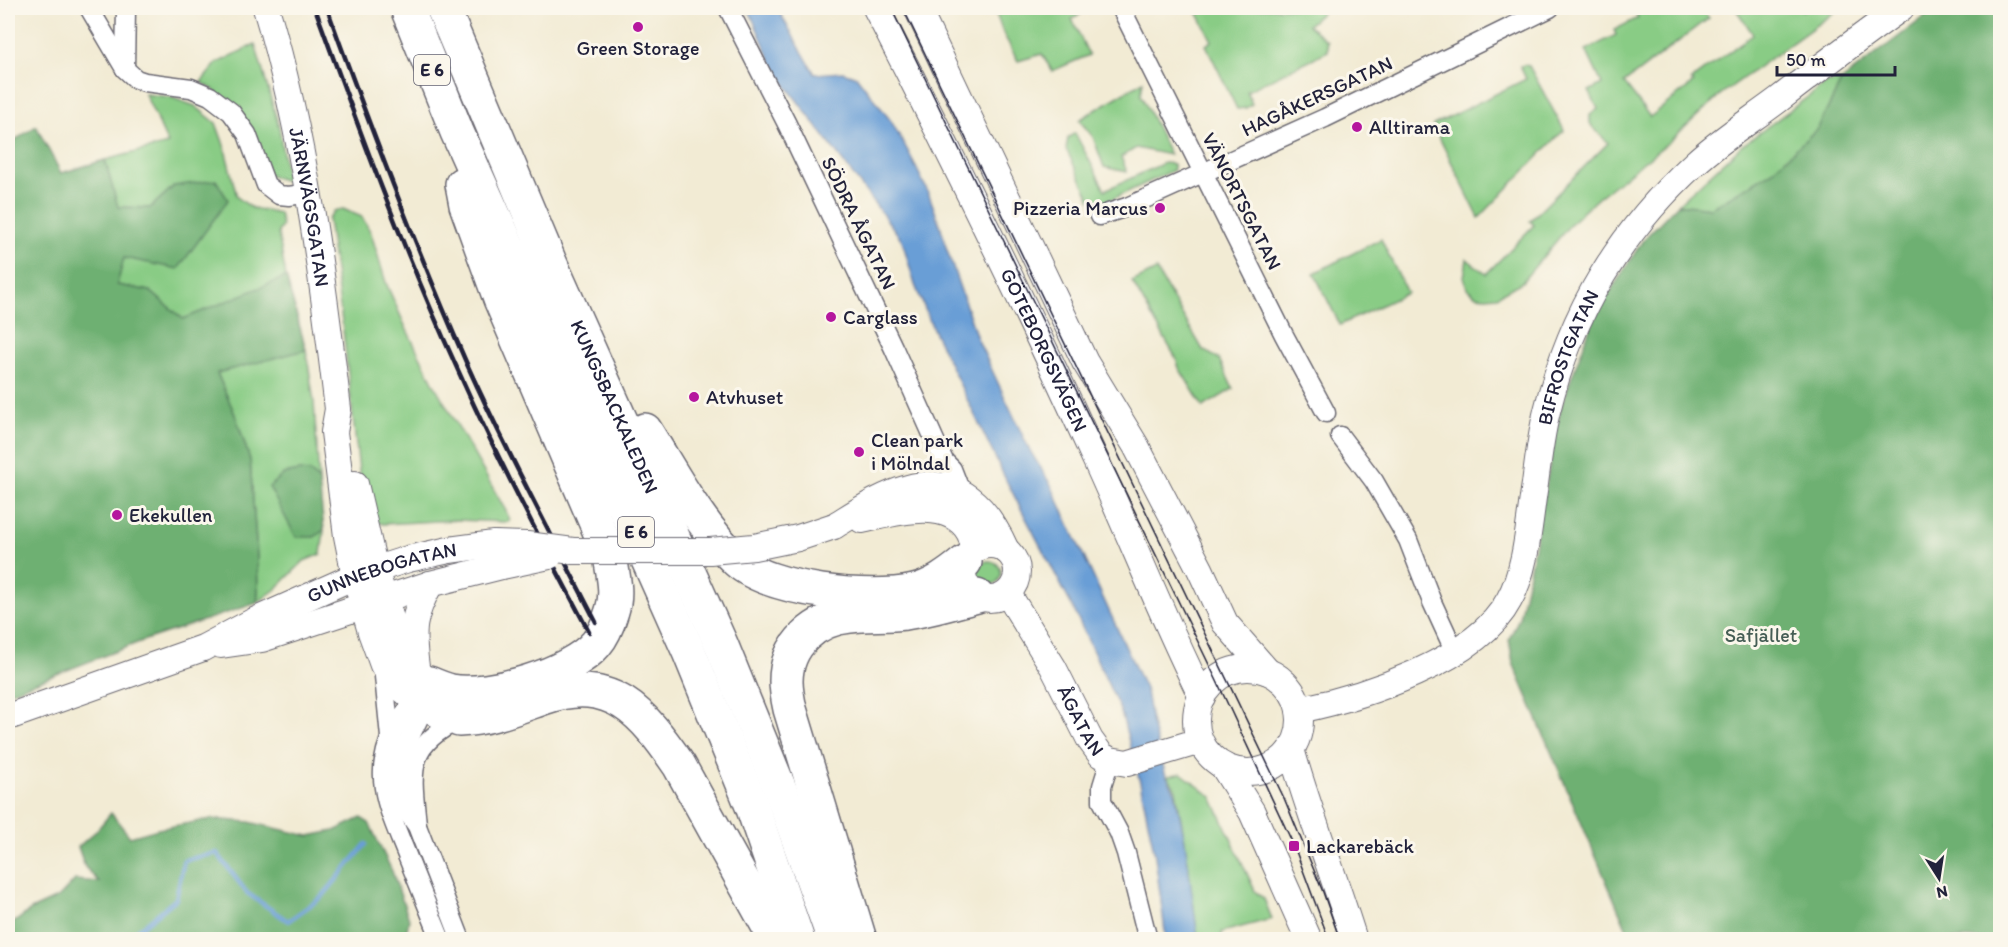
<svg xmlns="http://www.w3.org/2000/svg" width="2008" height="947" font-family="Itim,sans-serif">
  <rect width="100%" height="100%" fill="#fbf7ec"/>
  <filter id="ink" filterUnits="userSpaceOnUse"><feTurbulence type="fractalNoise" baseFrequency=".0167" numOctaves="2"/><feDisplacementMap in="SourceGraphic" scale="12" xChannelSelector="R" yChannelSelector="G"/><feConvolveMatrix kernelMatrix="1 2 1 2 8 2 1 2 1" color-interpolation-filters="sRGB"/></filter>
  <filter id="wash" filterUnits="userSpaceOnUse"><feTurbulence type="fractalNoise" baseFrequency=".008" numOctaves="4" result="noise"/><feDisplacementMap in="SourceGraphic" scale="24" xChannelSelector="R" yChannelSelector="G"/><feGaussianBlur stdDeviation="1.35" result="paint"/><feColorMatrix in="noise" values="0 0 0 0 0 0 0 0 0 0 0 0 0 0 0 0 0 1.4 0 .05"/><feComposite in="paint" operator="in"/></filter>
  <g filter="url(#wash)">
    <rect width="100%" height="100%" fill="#f2ebd4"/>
    <g fill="#89cc85" stroke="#567760" stroke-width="1.5">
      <polygon points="994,8 1066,8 1067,10 1078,8 1081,14 1072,19 1089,55 1052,71 1042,54 1018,61 1003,33"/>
      <polygon points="1195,8 1327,8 1308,25 1327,41 1328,51 1247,91 1252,104 1246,108 1237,109 1206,45 1212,41"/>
      <polygon points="1647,8 1701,8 1709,18 1624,83 1650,117 1693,83 1691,80 1753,34 1735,8 1800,8 1803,11 1807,8 1840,8 1720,95 1670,141 1598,198 1574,220 1522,282 1497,296 1486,297 1476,296 1467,288 1464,277 1467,259 1486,274 1534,225 1530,221 1608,143 1590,124 1590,115 1598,109 1589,91 1602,84 1586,50 1616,35 1614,30 1638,18 1636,13"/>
      <polygon points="255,44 279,127 287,181 268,175 214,90 201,82 217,63"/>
      <polygon points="1525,65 1529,66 1564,130 1479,218 1433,125 1526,79 1520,66"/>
      <polygon points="1842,80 1818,128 1770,173 1711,208 1678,204 1740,147 1828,82"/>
      <polygon points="1143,81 1141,95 1170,155 1136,148 1121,157 1127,172 1104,167 1093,137 1079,120"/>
      <polygon points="145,94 170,97 195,106 216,123 224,145 237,197 252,208 279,213 282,226 278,232 286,277 306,350 314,402 319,481 310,472 314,537 324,530 321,554 304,561 276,589 257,603 258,594 257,557 250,460 236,417 217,373 221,371 183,319 150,291 117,285 123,258 174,186 150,208 117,207 105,160 168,144"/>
      <polygon points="1075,133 1105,190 1164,163 1173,164 1174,170 1106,202 1091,200 1066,149 1068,138"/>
      <polygon points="343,209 362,217 371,233 386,283 406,328 434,384 506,511 510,520 508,522 455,520 383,524 371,521 362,497 343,329 328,219 334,211"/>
      <polygon points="1381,239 1407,293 1340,325 1314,273"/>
      <polygon points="1156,270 1203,350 1219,359 1233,389 1203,407 1179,368 1176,358 1132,282"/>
      <circle cx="989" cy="573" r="12"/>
      <polygon points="1181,773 1212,797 1255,891 1264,899 1272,919 1222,932 1222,939 1198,939 1185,841 1176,790 1168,776"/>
    </g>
    <g fill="#6eb072" stroke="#486956" stroke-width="1.5">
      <polygon points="1936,8 2000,8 2000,939 1631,939 1513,663 1509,639 1519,618 1529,573 1561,406 1594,317 1643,240 1678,204 1711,208 1770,173 1818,128 1842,80"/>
      <polygon points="36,126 61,173 105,160 118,207 150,208 174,186 216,180 228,200 178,269 124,258 117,285 150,291 183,319 286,277 306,350 217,373 236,417 250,460 257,557 258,594 257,603 145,640 8,693 8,145"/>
      <polygon points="299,471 310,472 319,481 324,530 314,537 296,537 269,487 284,474"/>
      <polygon points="111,813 130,837 158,829 211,819 249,822 309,836 334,831 361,818 369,823 392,871 409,919 407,930 392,940 8,939 8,927 31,910 59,897 75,880 99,882 85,867 78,847 96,831"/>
    </g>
    <polygon fill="#699ed6" stroke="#466088" stroke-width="1.5" points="748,8 777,8 815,74 843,72 857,77 891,121 909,153 928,192 941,228 946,247 977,338 1029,449 1051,485 1146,691 1151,720 1165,773 1175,792 1185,841 1198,939 1166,939 1155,856 1140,782 1121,712 1074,610 1008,484 934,331 915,285 902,240 784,83 772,63"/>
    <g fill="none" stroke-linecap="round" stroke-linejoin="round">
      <polyline stroke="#699ed6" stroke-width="4.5" points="117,940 138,930 176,899 184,860 217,853 247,893 288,921 322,897 366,844"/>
    </g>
  </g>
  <g filter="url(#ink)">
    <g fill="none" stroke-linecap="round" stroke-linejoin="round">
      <g stroke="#6b6871" stroke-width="21">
        <g id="street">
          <polyline points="89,8 125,69 136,79 145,82 191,88 210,96 231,112 247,134 266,185 279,195 289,196 309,193"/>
          <polyline points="728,8 787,124 894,349 944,461 952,469 961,492"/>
          <polyline points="1121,8 1284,335 1326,413"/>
          <polyline points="125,69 126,8"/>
          <polyline points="1099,216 1127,207 1325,118 1550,8"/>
          <polyline points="1340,436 1374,481 1408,540 1432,602 1455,652"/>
          <polyline points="383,666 390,737"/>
          <path d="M422 692C405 712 388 733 384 760 378 793 396 827 408 858 419 885 430 912 441 940"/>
          <polyline points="426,694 423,710 399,759 396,779 398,794 405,809 417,826 461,940"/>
          <polyline points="1110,760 1102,786 1102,801 1119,833 1126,853 1148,940"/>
          <path d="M417 824C412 772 405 746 459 720"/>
        </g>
      </g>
      <g stroke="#6b6871" stroke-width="28">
        <g id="secondary">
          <path id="s1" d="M266 8C305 138 322 274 338 409L334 432 347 536 355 576 371 632 383 665 400 687 415 700 439 715 459 720"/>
          <path id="s2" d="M876 8C953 158 1028 311 1098 465 1133 542 1164 621 1202 697"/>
          <polyline points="917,8 1085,362 1136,446 1200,569 1225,623 1268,672"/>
          <polyline points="355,484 375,570 400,646 407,663 429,683"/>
          <path d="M862 520C895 513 948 496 969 532 972 537 973 545 975 550"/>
          <path d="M834 526C857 512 882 495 908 488 958 474 988 509 1006 550"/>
          <circle cx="990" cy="572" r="27"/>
          <path id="s3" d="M1008 594 1053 667 1090 740 1101 755 1110 760 1127 763 1200 741"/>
          <polyline points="221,645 262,639 430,584 502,566"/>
          <path d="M416 667C411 630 412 617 430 584"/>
          <circle cx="1248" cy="720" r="52"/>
          <path id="s4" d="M1299 710C1362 697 1477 661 1509 600 1527 568 1529 521 1535 484 1538 460 1541 435 1547 411 1559 362 1577 317 1603 274 1628 233 1659 196 1695 163 1720 140 1750 121 1778 100 1818 69 1859 38 1901 8"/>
          <path id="s5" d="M8 717 203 648 254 621 355 576 408 559 449 550 494 544"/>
          <path d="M1291 749C1309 813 1334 875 1354 940"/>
          <polyline points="1223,766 1252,812 1309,940"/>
        </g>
      </g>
      <g stroke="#6b6871" stroke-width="36">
        <g id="highway">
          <polyline points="407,8 457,132 689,652 752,806 798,940"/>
          <path id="s6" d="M443 8 549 260 721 644 782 794 834 940"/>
          <path d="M645 430C673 474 699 525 737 561 770 591 871 601 914 591 933 587 950 574 965 562"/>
          <path d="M429 683C436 686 443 689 451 691 489 698 571 674 596 644 603 636 609 621 612 611 618 593 613 575 610 556L500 299 466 205 462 184"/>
          <path d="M459 720C489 719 515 708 543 698 612 674 643 713 679 765L776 940"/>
          <path d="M860 940 790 709C788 700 786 690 786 681 786 645 815 619 850 616 868 614 887 615 905 613 929 610 954 602 977 596"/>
        </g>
      </g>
      <use href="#street" stroke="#fff" stroke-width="18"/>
      <use href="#secondary" stroke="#fff" stroke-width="26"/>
      <use href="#highway" stroke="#fff" stroke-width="33"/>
      <g stroke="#22223b" stroke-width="1.5">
        <polyline points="891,8 1216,679 1294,846 1329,940"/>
        <polyline points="903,8 1284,798 1323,892 1340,940"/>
      </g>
      <g stroke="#22223b" stroke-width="4.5">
        <path d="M315 8C359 129 403 250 457 368 497 458 543 545 589 632"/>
        <path d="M327 8C370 127 415 246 466 362 506 451 552 536 596 622"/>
      </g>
      <g stroke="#6b6871" stroke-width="28" stroke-linecap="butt">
        <g id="secondary-bridge">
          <polyline points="494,544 527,545 573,551 710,551 754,547 798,538 834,526"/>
          <polyline points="502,566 549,556"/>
        </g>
      </g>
      <use href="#secondary-bridge" stroke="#fff" stroke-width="26"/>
    </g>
  </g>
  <g fill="#b5179e" stroke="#fbf7ec" stroke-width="2">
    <circle cx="638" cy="27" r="6"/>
    <circle cx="1357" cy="127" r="6"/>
    <circle cx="1160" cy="208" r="6"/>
    <circle cx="831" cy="317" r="6"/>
    <circle cx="694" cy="397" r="6"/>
    <circle cx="859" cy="452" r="6"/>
    <circle cx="117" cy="515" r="6"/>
    <rect x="1288" y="840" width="12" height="12" rx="3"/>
  </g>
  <g text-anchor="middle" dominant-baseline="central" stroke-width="6" stroke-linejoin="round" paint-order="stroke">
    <g fill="#fbf7ec" stroke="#636270" stroke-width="1.5">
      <rect x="414" y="55" width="36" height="30" rx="4.5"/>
      <rect x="618" y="517" width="36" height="30" rx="4.5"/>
    </g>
    <g font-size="18" font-weight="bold" fill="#22223b">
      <text x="432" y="70">E 6</text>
      <text x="636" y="532">E 6</text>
    </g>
    <g font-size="20" fill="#22223b" stroke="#fbf7ec" text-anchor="start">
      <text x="638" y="48" text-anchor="middle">Green Storage</text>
      <text x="1369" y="127">Alltirama</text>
      <text x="1148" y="208" text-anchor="end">Pizzeria Marcus</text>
      <text x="843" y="317">Carglass</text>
      <text x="706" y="397">Atvhuset</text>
      <text x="871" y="440">Clean park<tspan x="871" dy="23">i Mölndal</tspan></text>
      <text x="129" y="515">Ekekullen</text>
      <text x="1306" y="846">Lackarebäck</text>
    </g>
    <g font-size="20" fill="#22223b" stroke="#fbf7ec">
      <text transform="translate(1317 96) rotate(-25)">HAGÅKERSGATAN</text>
      <text transform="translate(1242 201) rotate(63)">VÄNORTSGATAN</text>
      <text stroke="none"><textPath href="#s1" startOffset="204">JÄRNVÄGSGATAN</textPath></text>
      <text transform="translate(859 223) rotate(64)">SÖDRA ÅGATAN</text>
      <text stroke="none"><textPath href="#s2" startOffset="381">GÖTEBORGSVÄGEN</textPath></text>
      <text stroke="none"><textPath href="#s4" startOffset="494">BIFROSTGATAN</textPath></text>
      <text stroke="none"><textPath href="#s6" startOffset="434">KUNGSBACKALEDEN</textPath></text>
      <text stroke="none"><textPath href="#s5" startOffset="402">GUNNEBOGATAN</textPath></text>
      <text stroke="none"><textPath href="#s3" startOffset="146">ÅGATAN</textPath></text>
    </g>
    <g font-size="20" fill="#465e55" stroke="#fbf7ec">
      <text x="1761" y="635">Safjället</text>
    </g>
  </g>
  <rect width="2008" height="947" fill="none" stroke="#fbf7ec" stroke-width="30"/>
  <g transform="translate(1939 878) rotate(168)" stroke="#fbf7ec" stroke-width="4.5" paint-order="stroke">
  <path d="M0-4.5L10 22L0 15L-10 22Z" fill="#22223b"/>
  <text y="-9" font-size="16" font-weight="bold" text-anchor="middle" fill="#22223b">N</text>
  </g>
  <path d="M1777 66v9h118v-9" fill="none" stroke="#22223b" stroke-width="3"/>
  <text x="1786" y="66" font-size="18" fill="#22223b" stroke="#fbf7ec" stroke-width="4.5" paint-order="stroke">50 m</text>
</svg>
